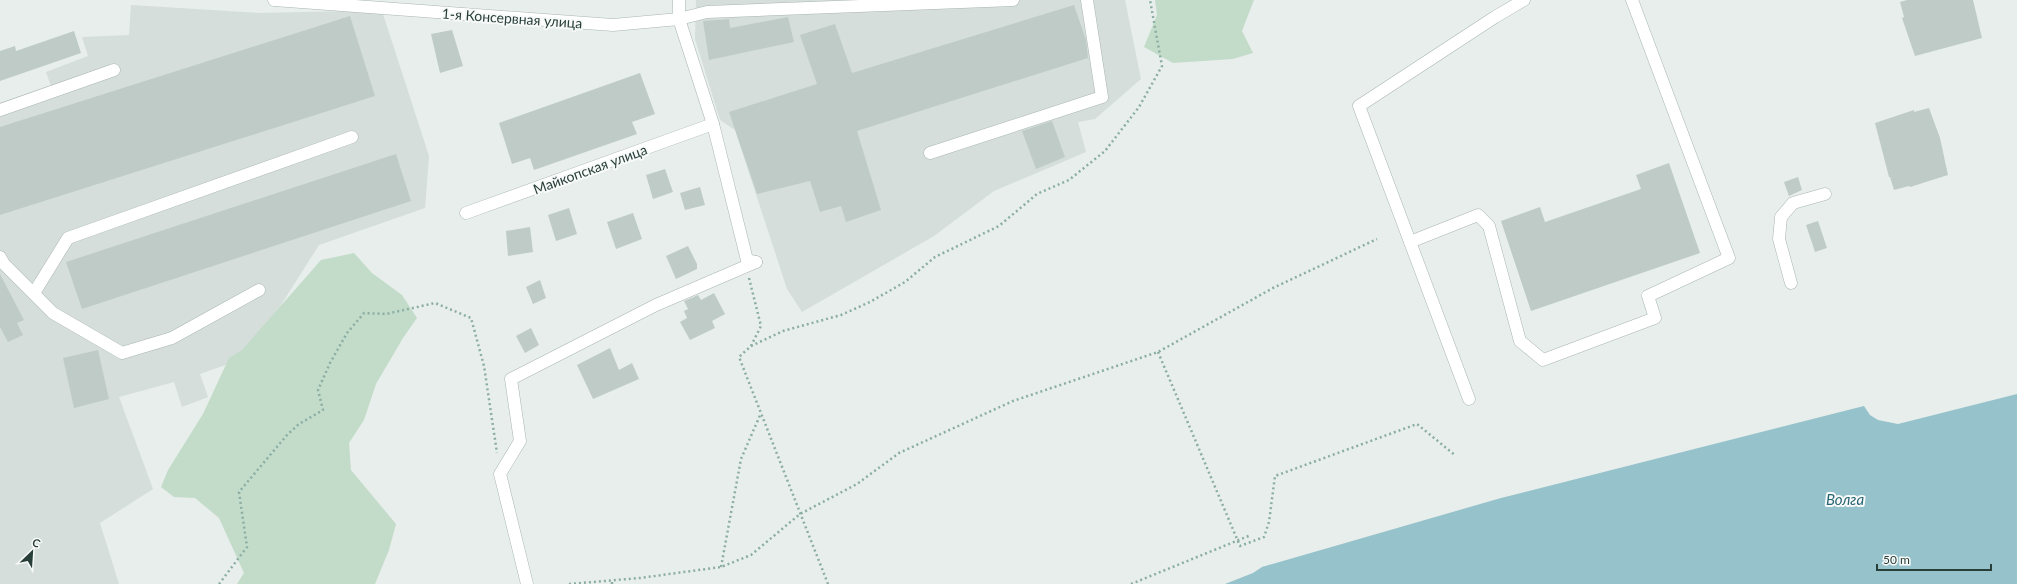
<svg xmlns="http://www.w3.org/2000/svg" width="2017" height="584" font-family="Lato,sans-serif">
  <rect width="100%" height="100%" fill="#e7eeeb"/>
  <g fill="#d5deda">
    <polygon points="696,0 1125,0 1141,79 1095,119 1078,122 1086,152 994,191 934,236 802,312 787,289 735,130 720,120 695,39"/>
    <polygon points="131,5 259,13 350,11 383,14 429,156 425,208 319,245 248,357 200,374 208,397 182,407 174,382 119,397 153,489 100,523 119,584 0,584 0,106 52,89 46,72 88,56 82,37 129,35"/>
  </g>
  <g fill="#c3dcca">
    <polygon points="1155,0 1254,0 1242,31 1253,53 1233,59 1173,63 1144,47 1157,15"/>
    <polygon points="354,253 372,273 402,295 417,318 403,338 376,384 364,420 349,443 351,470 396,524 389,550 375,584 237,584 244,573 219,518 195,498 174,497 161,487 168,470 203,414 229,358 242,350 321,260"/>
  </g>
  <polygon fill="#96c2cb" points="2017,394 2017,584 1225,584 1253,573 1262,567 1501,498 1864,406 1870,415 1878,420 1898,424"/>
  <g fill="#bfcbc7">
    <polygon points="1907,0 1973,0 1982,38 1915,56 1902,18 1904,17 1900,2"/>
    <polygon points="1074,5 1086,40 1088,58 857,131 881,210 846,222 841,206 820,212 810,181 757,194 729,112 817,84 800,35 835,24 852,73"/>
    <polygon points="350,16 375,96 0,215 0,127"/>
    <polygon points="788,17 794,42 709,60 703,21 729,19 730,28"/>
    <polygon points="452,30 463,66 440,73 431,34"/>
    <polygon points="74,31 81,53 0,81 0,51 15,46 16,51"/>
    <polygon points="640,73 655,114 632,122 637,134 534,170 530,158 512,164 499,123"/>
    <polygon points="1929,108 1940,138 1948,175 1910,187 1909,186 1894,190 1890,177 1889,177 1875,123 1914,110 1914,112"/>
    <polygon points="1052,121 1065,157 1036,169 1022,131"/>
    <polygon points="396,154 411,201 82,309 66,262"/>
    <polygon points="1669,163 1700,253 1531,311 1501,221 1540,207 1545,222 1641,189 1636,175"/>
    <polygon points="665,169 673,192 653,199 646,175"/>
    <polygon points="1798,177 1802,190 1789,196 1784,182"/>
    <polygon points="700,187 705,205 685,210 680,193"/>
    <polygon points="569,208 577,234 556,241 548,215"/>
    <polygon points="633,213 642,239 616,249 607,222"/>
    <polygon points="1818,221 1827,248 1815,252 1806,225"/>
    <polygon points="530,227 533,252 508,256 506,231"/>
    <polygon points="688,246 697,264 697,269 676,279 666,256"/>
    <polygon points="0,274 24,320 17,323 23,335 8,342 0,327"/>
    <polygon points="540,280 546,298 533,304 526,287"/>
    <polygon points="714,293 725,314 712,321 715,328 690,340 680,322 687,318 684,311 688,309 684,301 698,295 701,300"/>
    <polygon points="531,328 539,345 525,353 516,336"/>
    <polygon points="610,348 619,370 632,363 639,379 593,399 577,365"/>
    <polygon points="98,350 109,399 74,408 63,358"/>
  </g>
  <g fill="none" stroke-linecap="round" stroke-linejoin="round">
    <g stroke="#aab6b2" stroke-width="13">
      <g id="minor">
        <polyline points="274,0 613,25 679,19 707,12 1013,0"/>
        <polyline points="679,0 679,19 713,124 747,260 756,262"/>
        <polyline points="0,110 114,70"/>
        <polyline points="930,153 1102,97 1087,0"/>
        <polyline points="466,213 713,124"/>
        <polyline points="1410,242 1478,215 1489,226 1520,341 1543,360 1655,318 1648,296 1729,258 1632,0"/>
        <polyline points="0,257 4,264 53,313 122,353 172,338 259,290"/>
        <polyline points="1791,283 1779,239 1781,217 1793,203 1825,194"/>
        <polyline points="34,293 68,238 352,137"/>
        <polyline points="1469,399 1359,106 1495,17 1524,0"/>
        <polyline points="527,584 500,474 520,441 511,379 656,305 756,262"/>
      </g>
    </g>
    <g stroke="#8bada3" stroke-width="2.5" stroke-dasharray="2 3" stroke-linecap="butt">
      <polyline points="749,278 761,326 751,346 739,357 828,584"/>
      <polyline points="751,346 783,331 841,315 870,302 905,282 935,257 999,226 1037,194 1069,180 1105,151 1139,107 1162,66 1150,0"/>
      <polyline points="1158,352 1240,546 1264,537 1269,522 1275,476 1417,424 1456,456"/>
      <polyline points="721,567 741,459 761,413"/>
      <polyline points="219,584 247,547 239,492 287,435 299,424 323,410 318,390 330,363 347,333 364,313 386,314 435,303 471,318 484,366 497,453"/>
      <polyline points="569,584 640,578 721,567 751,555 800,514 857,484 899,453 1013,401 1158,352 1273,288 1377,239"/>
      <polyline points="612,584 612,580"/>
      <polyline points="1131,584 1251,535"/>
    </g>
    <use href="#minor" stroke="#fff" stroke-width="12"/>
  </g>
  <g text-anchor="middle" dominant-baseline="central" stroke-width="4" stroke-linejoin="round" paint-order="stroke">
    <g font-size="14" fill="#283e39" stroke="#f7faf9">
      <text transform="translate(512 18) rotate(4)">1-я Консервная улица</text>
      <text transform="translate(590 169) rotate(-20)">Майкопская улица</text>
    </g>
    <g font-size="15" font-style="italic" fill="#286574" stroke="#f7faf9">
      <text x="1845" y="499">Волга</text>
    </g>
  </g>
  <g transform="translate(32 552) rotate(25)" stroke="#f7faf9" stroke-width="3" paint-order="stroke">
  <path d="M0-3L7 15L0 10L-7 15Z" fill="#283e39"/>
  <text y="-6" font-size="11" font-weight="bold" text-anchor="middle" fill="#283e39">С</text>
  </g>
  <path d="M1877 564v6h114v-6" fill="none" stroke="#283e39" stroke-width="2"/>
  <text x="1883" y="564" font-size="12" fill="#283e39" stroke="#f7faf9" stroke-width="3" paint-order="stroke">50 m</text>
</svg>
